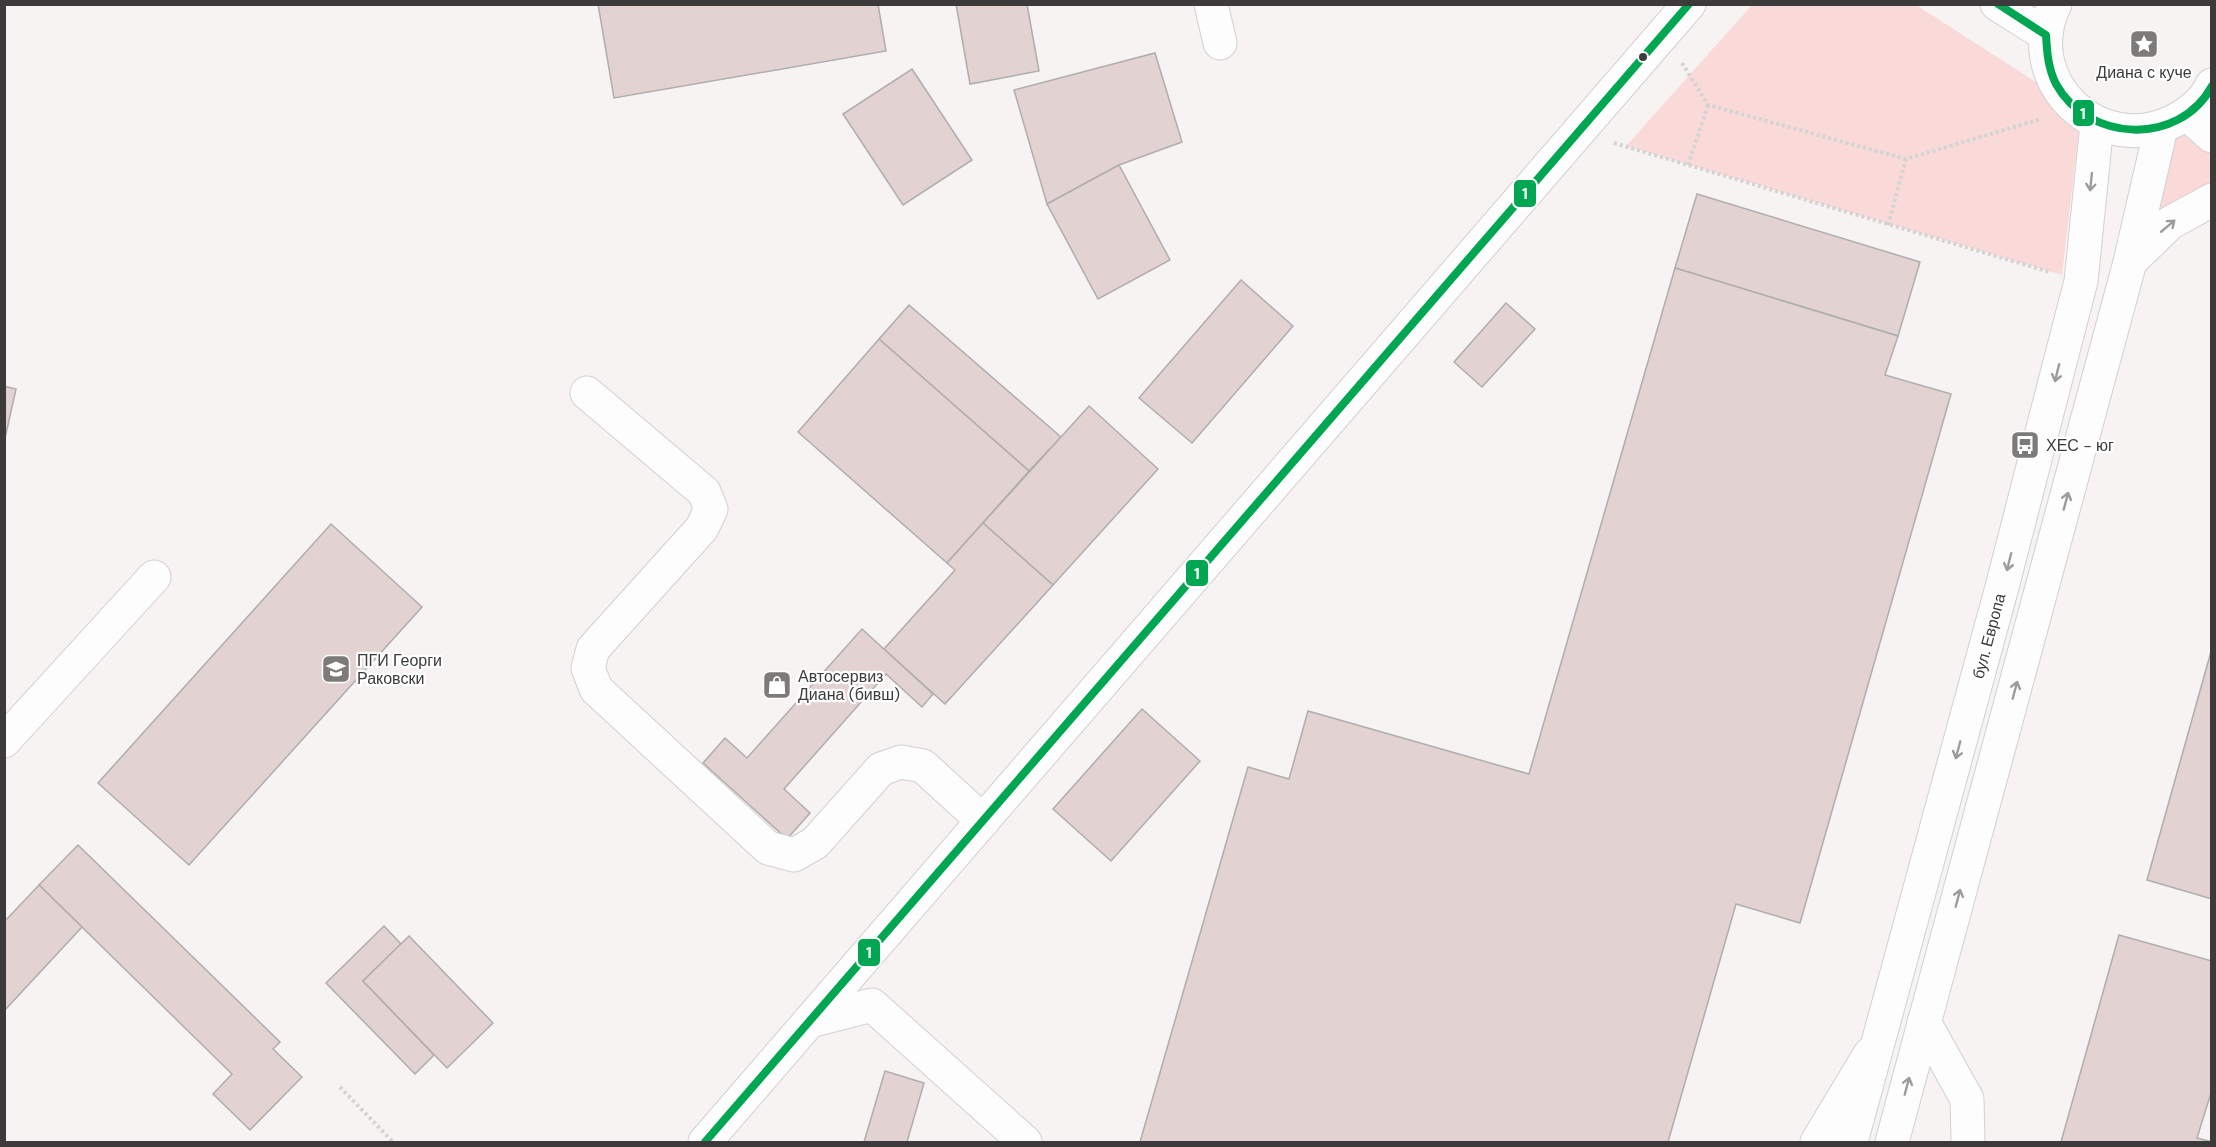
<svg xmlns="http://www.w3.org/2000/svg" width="2216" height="1147" font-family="'DM Sans',sans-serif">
  <rect width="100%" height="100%" fill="#f6f3f2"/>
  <g fill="#f9dad9">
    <polygon points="1752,5 1916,5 2039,84 2056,114 2079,129 2062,275 1626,146"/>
    <polygon points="2211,85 2211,200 2130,262 2161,128"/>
  </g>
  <g fill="#e3d2d2" stroke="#afadad" stroke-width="1.5">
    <polygon points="598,4 878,4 886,51 614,98"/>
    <polygon points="956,4 1027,4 1039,71 970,84"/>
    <polygon points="1155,53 1182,142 1119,165 1047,204 1014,90"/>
    <polygon points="912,69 972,160 903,205 843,114"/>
    <polygon points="1119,165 1170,260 1098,299 1047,204"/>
    <polygon points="1697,194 1920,262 1898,336 1675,268"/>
    <polygon points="1675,268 1898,336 1885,375 1951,394 1800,923 1736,904 1668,1142 1140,1142 1248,767 1289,779 1308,711 1529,774"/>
    <polygon points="1241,280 1293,326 1192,443 1139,398"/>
    <polygon points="1506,303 1535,329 1482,387 1454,362"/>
    <polygon points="909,305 1061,437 1029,471 879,339"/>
    <polygon points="879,339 1029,471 947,563 798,432"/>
    <polygon points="4,386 16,389 4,443"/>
    <polygon points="1089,406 1158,469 1053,585 983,523"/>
    <polygon points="983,523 1053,585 945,704 884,649 955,570 947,563"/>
    <polygon points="331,524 422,607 189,865 98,783"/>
    <polygon points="862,629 933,694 922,707 886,674 784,789 810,813 787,839 703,763 725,738 747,758"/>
    <polygon points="2212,648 2212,899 2147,880"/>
    <polygon points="1142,709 1200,761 1111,861 1053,809"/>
    <polygon points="78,845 280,1042 273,1049 302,1077 250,1130 213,1094 232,1074 39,885"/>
    <polygon points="39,885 82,927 4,1011 4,922"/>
    <polygon points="384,926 401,944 363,981 434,1055 415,1074 326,983"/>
    <polygon points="2119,935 2212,961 2212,1090 2197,1138 2212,1142 2061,1142"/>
    <polygon points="409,936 493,1023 447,1068 363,981"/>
    <polygon points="885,1071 924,1083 907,1142 864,1142"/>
  </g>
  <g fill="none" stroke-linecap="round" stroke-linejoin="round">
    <g stroke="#d2d0d0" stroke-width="35">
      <g id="minor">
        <polyline points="1211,4 1220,43"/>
        <polyline points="1997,4 2046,35"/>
        <polyline points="587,393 704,492 711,509 702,528 593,649 588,668 596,689 768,848 794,855 815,843 881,769 901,762 923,766 983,821"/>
        <polyline points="4,741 154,577"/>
        <polyline points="810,1021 872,1005 1025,1142"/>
        <polyline points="1924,1022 1967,1099 1968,1142"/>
        <polyline points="705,1142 1689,4"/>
        <polyline points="1817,1142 1870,1054"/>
      </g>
    </g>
    <g stroke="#d2d0d0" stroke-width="35">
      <g id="major">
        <path d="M2055 4C2017 81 2101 160 2176 120 2191 112 2205 100 2212 85"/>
        <polyline points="2187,114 2212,136"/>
        <polyline points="2130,262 2170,223 2212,200"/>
        <polyline points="1851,1142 2002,587 2081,281 2097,124"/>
        <polyline points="1892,1142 2130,262 2161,128"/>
      </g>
    </g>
    <g stroke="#d4d3d3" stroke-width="4" stroke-dasharray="3 3" stroke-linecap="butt">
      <polyline points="1682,63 1708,105 1906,159"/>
      <polyline points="1614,143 2050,272"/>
      <polyline points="1688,165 1708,105"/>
      <polyline points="1888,225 1906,159 2041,119"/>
      <polyline points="340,1087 393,1142"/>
    </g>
    <use href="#minor" stroke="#fefdfd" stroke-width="33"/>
    <use href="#major" stroke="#fefdfd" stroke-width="33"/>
    <g stroke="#fff" stroke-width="12">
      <g id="bus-1">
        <path d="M1998 4 2046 35C2047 52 2048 68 2056 84 2088 142 2179 147 2212 86"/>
        <polyline points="705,1142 1689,4"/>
      </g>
    </g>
    <use href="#bus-1" stroke="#00a651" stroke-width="8"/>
  </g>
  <defs><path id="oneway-shaft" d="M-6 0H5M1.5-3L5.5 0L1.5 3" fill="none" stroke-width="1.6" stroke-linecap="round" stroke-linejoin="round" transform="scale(1.5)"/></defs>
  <g stroke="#9d9c9c">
    <use href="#oneway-shaft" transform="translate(2091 182) rotate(96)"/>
    <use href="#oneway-shaft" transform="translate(2168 226) rotate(-40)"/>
    <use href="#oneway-shaft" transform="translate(2057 373) rotate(104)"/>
    <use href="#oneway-shaft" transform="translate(2066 501) rotate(-75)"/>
    <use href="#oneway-shaft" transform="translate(2009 562) rotate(104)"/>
    <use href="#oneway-shaft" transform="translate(2015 690) rotate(-75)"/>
    <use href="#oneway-shaft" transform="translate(1958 750) rotate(105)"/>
    <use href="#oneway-shaft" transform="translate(1958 898) rotate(-75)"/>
    <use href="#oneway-shaft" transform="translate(1907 1086) rotate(-75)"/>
  </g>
  <defs>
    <g id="sight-square" transform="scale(1.5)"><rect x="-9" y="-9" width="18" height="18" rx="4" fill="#7d7b7a" stroke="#fff"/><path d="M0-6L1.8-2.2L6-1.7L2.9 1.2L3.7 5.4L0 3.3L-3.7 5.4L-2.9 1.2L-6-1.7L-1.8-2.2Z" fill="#fff"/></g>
    <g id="bus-square" transform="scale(1.5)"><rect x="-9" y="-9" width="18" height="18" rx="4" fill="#7d7b7a" stroke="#fff"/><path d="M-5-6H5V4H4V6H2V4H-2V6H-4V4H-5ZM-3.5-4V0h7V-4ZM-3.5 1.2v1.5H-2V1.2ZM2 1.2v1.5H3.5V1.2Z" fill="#fff"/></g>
    <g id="school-square" transform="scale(1.5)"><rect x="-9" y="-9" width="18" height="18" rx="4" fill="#7d7b7a" stroke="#fff"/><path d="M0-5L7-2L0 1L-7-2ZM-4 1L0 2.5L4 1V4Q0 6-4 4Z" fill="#fff"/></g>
    <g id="shop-square" transform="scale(1.5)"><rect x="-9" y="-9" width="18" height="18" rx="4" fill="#7d7b7a" stroke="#fff"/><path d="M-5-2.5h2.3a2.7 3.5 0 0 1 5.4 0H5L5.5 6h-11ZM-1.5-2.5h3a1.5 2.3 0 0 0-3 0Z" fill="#fff"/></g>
  </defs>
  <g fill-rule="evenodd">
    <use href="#sight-square" x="2144" y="44"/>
    <use href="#bus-square" x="2025" y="445"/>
    <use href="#school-square" x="336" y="669"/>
    <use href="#shop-square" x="777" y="685"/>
  </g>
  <circle fill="#3c3a3a" stroke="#fff" stroke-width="2" cx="1643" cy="57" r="5"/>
  <g text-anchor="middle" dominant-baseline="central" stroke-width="4.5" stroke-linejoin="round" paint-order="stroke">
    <g font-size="16" fill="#3c3a3a" stroke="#fff" text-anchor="start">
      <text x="2144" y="72" text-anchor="middle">Диана с куче</text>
      <text x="2046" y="445">ХЕС - юг</text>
      <text x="357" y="660">ПГИ Георги<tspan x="357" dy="18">Раковски</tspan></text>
      <text x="798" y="676">Автосервиз<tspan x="798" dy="18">Диана (бивш)</tspan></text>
    </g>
    <g font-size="16" fill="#3c3a3a" stroke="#fff">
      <text transform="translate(1989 636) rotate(-75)">бул. Европа</text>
    </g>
  </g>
  <g stroke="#fff" stroke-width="2">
    <rect x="2072" y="99" width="23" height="28" rx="6" fill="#00a651"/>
    <rect x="1513" y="179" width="24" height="29" rx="6" fill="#00a651"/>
    <rect x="1185" y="559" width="24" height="28" rx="6" fill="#00a651"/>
    <rect x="857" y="938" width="24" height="29" rx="6" fill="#00a651"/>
  </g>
  <g font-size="16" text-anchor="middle" font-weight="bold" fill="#fff">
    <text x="2083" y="119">1</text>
    <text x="1525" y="199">1</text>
    <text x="1197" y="579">1</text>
    <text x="869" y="958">1</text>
  </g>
  <rect width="2216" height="1147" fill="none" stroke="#3c3a3a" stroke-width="12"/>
</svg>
